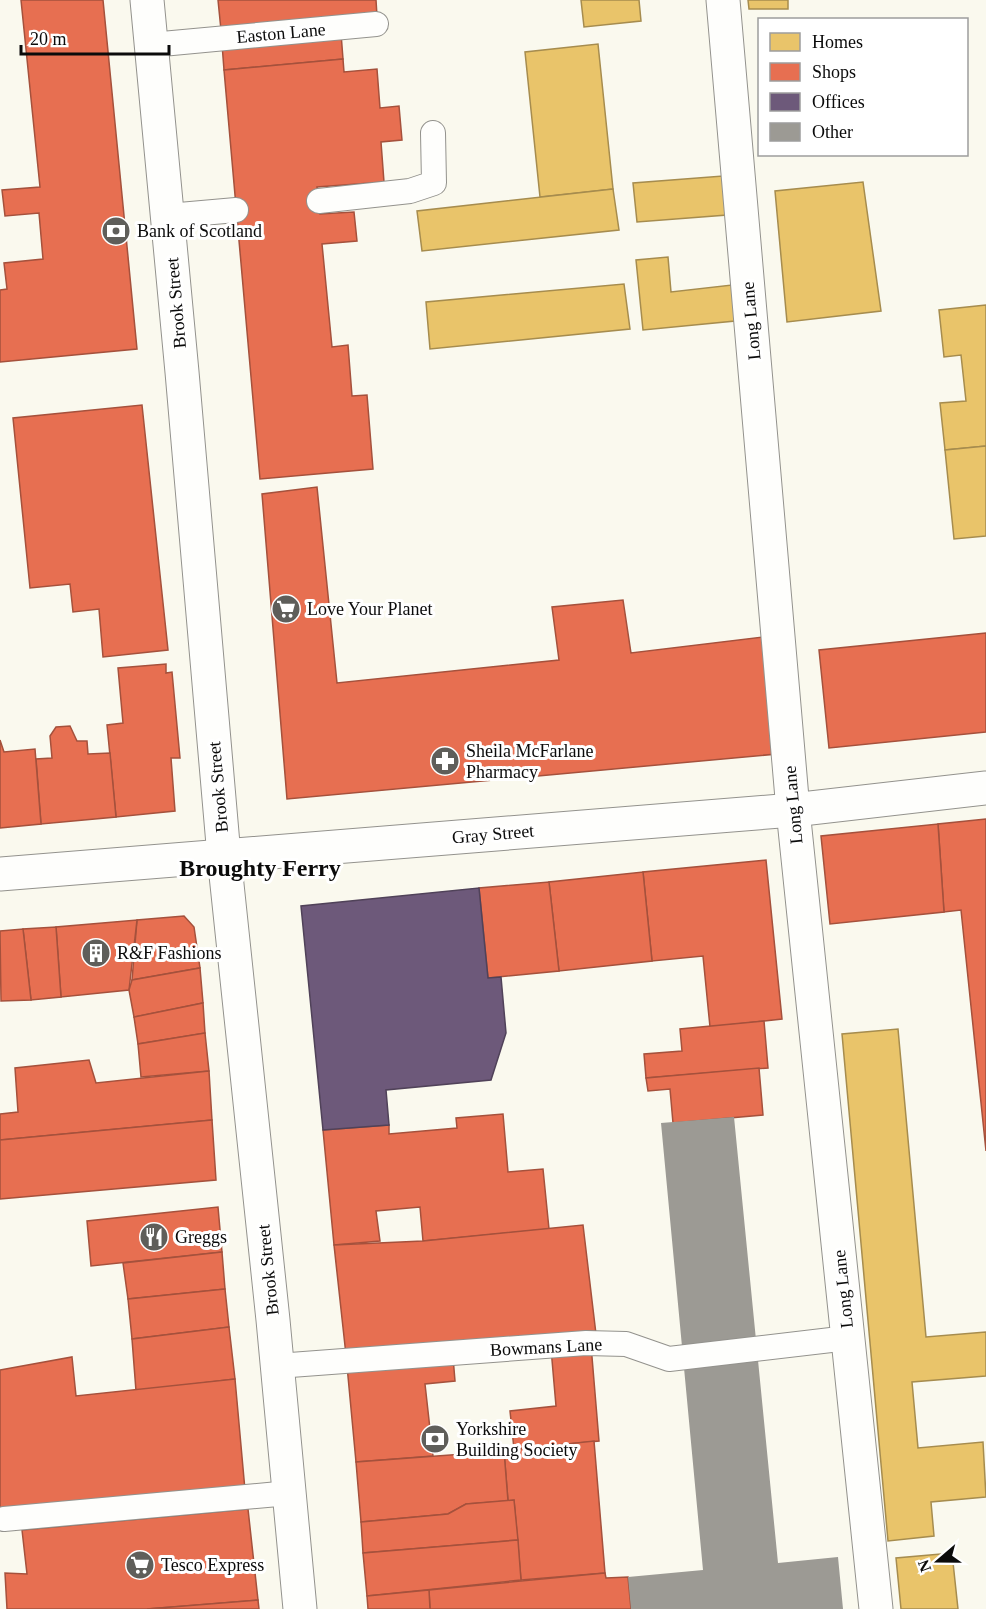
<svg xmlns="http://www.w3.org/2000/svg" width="986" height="1609" font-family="Georgia,serif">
  <rect width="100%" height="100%" fill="#faf9ee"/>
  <g fill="#e9c46a" stroke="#a68c4e" stroke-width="1.5">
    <polygon points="581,0 639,0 641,21 584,27"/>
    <polygon points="748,0 788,0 788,9 749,9"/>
    <polygon points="598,44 613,189 540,197 525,52"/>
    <polygon points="723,176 727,215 637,222 633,183"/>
    <polygon points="863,182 881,311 787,322 775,191"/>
    <polygon points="613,189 619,230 422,251 417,211"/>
    <polygon points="668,257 671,292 732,285 735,321 643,330 636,260"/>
    <polygon points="624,284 630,329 430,349 426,302"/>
    <polygon points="986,305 986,446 945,450 940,403 966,401 961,355 944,357 939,310"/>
    <polygon points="986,446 986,536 954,539 945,450"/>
    <polygon points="898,1029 926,1337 986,1332 986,1376 912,1382 918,1448 983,1442 986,1497 931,1502 934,1536 888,1541 842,1034"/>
    <polygon points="952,1553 958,1609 901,1609 896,1558"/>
  </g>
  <g fill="#e76f51" stroke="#a5513c" stroke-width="1.5">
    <polygon points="21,0 103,0 137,349 0,362 0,290 7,289 4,263 43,259 39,213 5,216 2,190 40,187"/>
    <polygon points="218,0 376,0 377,16 221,30"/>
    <polygon points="341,33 343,59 224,70 222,44"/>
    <polygon points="343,59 344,72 377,69 380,108 399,106 402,140 381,142 384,182 317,187 320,214 354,212 357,241 322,244 332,347 348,345 352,396 367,395 373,469 260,479 224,70"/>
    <polygon points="142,405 168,650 103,657 99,609 73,612 70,584 30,588 13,418"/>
    <polygon points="317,487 337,683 559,660 552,607 623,600 631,653 763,637 777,754 287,799 262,494"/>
    <polygon points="986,633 986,732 829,748 819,650"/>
    <polygon points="166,664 166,673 172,672 180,758 171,758 175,811 116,817 107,725 123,723 118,668"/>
    <polygon points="70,726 77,741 87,741 88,754 110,753 116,817 41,824 36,759 52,758 50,736 56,727"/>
    <polygon points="0,740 4,752 35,749 41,824 0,828"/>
    <polygon points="986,819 986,1151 961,910 944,912 938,824"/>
    <polygon points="938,824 944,912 830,924 821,836"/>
    <polygon points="766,860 782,1019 710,1027 703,956 652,961 643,872"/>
    <polygon points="643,872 652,961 559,971 549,882"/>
    <polygon points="549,882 559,971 488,978 479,888"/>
    <polygon points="184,916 194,927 200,968 132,980 137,920"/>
    <polygon points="137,920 129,990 61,997 56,927"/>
    <polygon points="56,927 61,997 31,1000 23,929"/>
    <polygon points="23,929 31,1000 1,1001 0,931"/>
    <polygon points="200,968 203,1003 134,1017 129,990 132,980"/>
    <polygon points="203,1003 205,1033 138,1044 134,1017"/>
    <polygon points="764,1021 768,1068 646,1078 644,1054 682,1051 680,1029"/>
    <polygon points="205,1033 209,1071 141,1077 138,1044"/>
    <polygon points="89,1060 96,1083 209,1071 212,1120 0,1140 0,1114 18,1112 15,1068"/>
    <polygon points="759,1068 763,1115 673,1123 670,1089 648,1091 646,1078"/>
    <polygon points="503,1114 508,1172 543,1169 549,1229 423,1241 420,1207 376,1211 380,1241 334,1245 323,1130 389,1125 389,1134 457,1128 456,1118"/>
    <polygon points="212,1120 216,1180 0,1199 0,1140"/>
    <polygon points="218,1207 222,1252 91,1266 87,1221"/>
    <polygon points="583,1225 596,1334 346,1355 334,1245 423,1241"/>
    <polygon points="222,1252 225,1289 128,1299 123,1263"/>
    <polygon points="225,1289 229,1327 132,1339 128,1299"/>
    <polygon points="229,1327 235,1379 136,1391 132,1339"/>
    <polygon points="590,1333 599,1441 514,1449 510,1411 556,1406 550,1337"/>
    <polygon points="452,1345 455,1381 425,1384 433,1456 356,1462 346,1355"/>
    <polygon points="72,1357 76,1396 235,1379 245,1490 0,1518 0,1370"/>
    <polygon points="594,1441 605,1573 521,1580 514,1500 508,1501 504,1451"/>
    <polygon points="504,1451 508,1501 466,1504 448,1514 361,1522 356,1462"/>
    <polygon points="514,1500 518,1540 363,1553 361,1522 448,1514 466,1504"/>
    <polygon points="248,1509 258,1600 147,1609 7,1609 5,1573 27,1574 22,1530"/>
    <polygon points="518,1540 521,1580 367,1596 363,1553"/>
    <polygon points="605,1573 606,1578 628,1577 631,1609 430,1609 429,1590"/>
    <polygon points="429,1590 430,1609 368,1609 367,1596"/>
    <polygon points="258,1600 259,1609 147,1609"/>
  </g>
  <polygon fill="#6d597a" stroke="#504259" stroke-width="1.5" points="479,888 488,978 501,977 506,1033 491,1080 386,1090 389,1125 323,1130 301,906"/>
  <polygon fill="#9c9a94" points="734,1117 778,1563 838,1557 843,1609 631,1609 628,1577 703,1570 661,1123"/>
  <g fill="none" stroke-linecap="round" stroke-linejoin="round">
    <g stroke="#93928d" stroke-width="26">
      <g id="lane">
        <polyline points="151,45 376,24"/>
        <polyline points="319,201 410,191 434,183 433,133"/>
        <polyline points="168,216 236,210"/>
        <polyline points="277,1366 586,1343 626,1344 669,1359 848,1338"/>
        <polyline points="4,1519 289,1493"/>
      </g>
    </g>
    <g stroke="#93928d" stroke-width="35">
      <g id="street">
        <polyline points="147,0 182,372 224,856 273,1320 300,1609"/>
        <polyline points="723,0 793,810 876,1609"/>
        <polyline points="0,874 793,810 986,788"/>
      </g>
    </g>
    <use href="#lane" stroke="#fefefc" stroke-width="24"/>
    <use href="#street" stroke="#fefefc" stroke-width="33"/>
  </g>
  <defs>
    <g id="bank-disc" transform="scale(1.5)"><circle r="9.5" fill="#5f5e5a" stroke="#fff"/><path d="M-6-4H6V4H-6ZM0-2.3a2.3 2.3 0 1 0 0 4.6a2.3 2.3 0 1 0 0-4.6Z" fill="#fff"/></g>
    <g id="supermarket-disc" transform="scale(1.5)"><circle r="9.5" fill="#5f5e5a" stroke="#fff"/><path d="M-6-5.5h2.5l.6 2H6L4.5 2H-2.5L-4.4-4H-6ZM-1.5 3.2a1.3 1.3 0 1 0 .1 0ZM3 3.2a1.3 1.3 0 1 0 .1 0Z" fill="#fff"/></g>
    <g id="pharmacy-disc" transform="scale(1.5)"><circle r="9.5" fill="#5f5e5a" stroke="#fff"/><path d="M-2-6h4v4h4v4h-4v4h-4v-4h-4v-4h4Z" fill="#fff"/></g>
    <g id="building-disc" transform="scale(1.5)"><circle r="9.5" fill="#5f5e5a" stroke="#fff"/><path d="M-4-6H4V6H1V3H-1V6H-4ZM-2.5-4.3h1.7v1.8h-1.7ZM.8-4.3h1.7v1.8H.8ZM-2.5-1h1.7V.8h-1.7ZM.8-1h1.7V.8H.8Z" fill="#fff"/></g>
    <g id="restaurant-disc" transform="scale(1.5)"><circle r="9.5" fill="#5f5e5a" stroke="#fff"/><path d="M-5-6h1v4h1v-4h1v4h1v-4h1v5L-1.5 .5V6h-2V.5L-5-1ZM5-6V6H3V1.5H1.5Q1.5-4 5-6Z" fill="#fff"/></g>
  </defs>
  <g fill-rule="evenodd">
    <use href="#bank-disc" x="116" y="231"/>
    <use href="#supermarket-disc" x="286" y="609"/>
    <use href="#pharmacy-disc" x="445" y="761"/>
    <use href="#building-disc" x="96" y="953"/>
    <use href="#restaurant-disc" x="154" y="1237"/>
    <use href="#bank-disc" x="435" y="1439"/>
    <use href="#supermarket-disc" x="140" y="1565"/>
  </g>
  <g text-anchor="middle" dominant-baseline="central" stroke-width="6" stroke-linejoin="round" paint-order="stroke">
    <g font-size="18" fill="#0b0b0b" stroke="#fff">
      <text transform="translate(281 33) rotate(-5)">Easton Lane</text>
      <text transform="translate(176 303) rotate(-95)">Brook Street</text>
      <text transform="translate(751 321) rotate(-95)">Long Lane</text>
      <text transform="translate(218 787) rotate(-95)">Brook Street</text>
      <text transform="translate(793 805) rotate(-95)">Long Lane</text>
      <text transform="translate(493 834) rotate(-5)">Gray Street</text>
      <text transform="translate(268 1270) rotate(-96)">Brook Street</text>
      <text transform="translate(843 1289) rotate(-96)">Long Lane</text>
      <text transform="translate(546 1347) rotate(-3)">Bowmans Lane</text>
    </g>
    <g font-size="18" fill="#0b0b0b" stroke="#fff" text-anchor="start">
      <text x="137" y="231">Bank of Scotland</text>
      <text x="307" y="609">Love Your Planet</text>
      <text x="466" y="751">Sheila McFarlane<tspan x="466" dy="21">Pharmacy</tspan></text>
      <text x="117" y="953">R&amp;F Fashions</text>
      <text x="175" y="1237">Greggs</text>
      <text x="456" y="1429">Yorkshire<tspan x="456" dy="21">Building Society</tspan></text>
      <text x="161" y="1565">Tesco Express</text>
    </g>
    <g font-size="24" font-weight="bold" fill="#0b0b0b" stroke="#fff">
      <text x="260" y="868">Broughty Ferry</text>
    </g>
  </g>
  <rect x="758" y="18" width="210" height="138" fill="#ffffff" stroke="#9d9d9d" stroke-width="1.5"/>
  <rect x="770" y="33" width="30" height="18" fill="#e9c46a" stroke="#9d9d9d" stroke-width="1.5"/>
  <text x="812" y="48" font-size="18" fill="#0b0b0b">Homes</text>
  <rect x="770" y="63" width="30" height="18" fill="#e76f51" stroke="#9d9d9d" stroke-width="1.5"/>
  <text x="812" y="78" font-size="18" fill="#0b0b0b">Shops</text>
  <rect x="770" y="93" width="30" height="18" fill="#6d597a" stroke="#9d9d9d" stroke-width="1.5"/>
  <text x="812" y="108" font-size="18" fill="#0b0b0b">Offices</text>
  <rect x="770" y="123" width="30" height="18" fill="#9c9a94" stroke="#9d9d9d" stroke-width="1.5"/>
  <text x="812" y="138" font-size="18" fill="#0b0b0b">Other</text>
  <g transform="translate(938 1561) rotate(250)" stroke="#ffffff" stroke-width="4.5" paint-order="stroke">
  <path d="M0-4.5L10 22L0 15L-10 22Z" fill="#0b0b0b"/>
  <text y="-9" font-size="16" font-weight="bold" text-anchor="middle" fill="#0b0b0b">N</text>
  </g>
  <path d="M21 45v9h148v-9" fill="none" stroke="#0b0b0b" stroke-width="3"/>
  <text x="30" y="45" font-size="18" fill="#0b0b0b" stroke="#ffffff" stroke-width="4.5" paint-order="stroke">20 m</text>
</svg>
